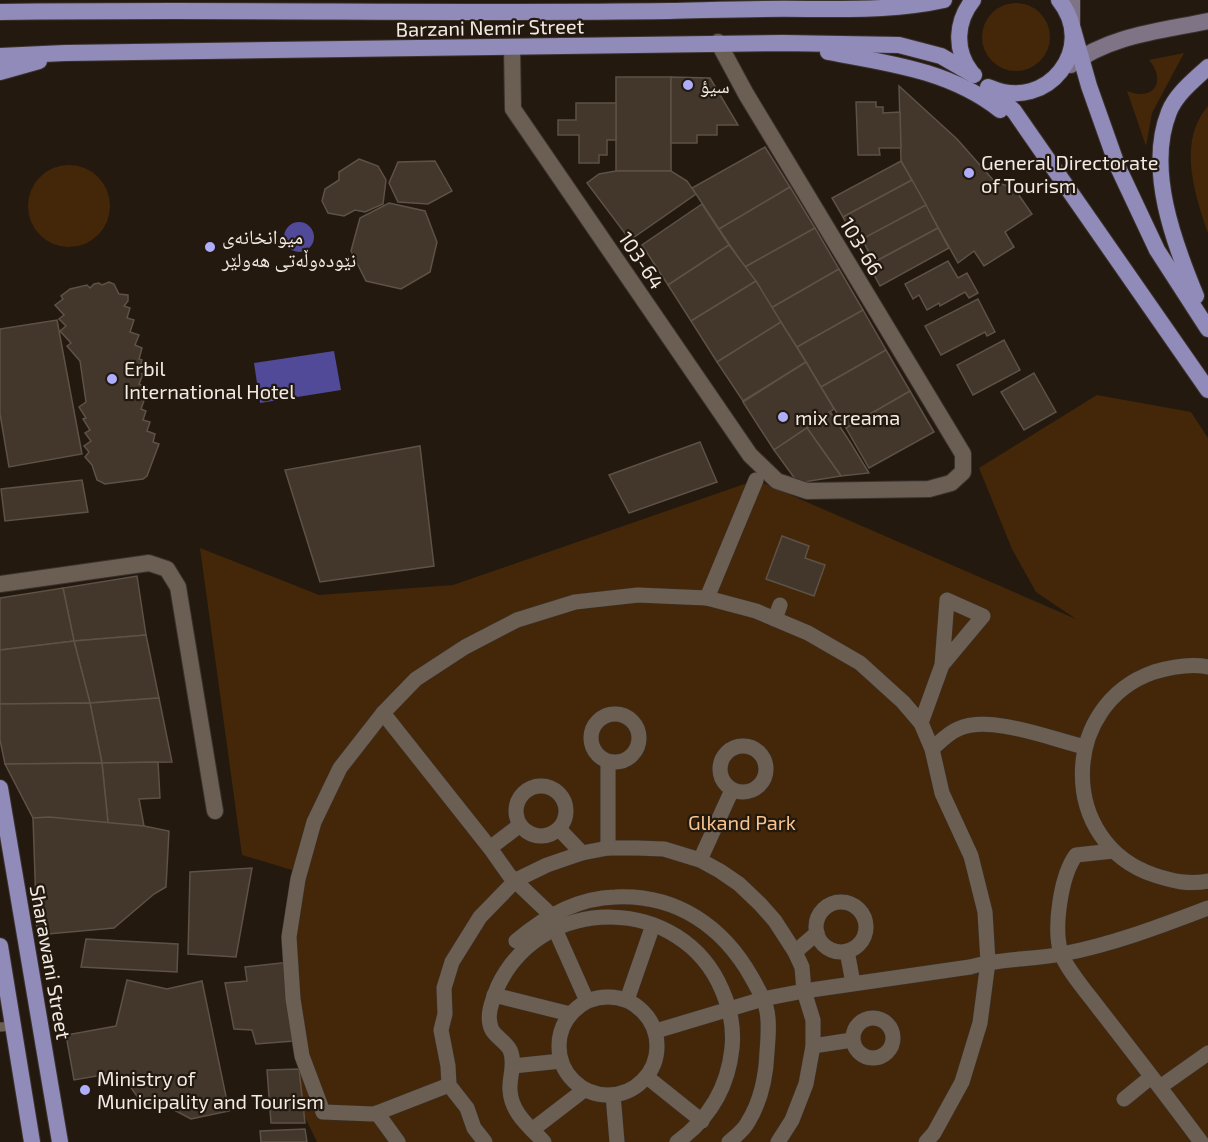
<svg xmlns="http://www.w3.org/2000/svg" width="1208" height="1142" font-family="'Exo 2','Noto Naskh Arabic',sans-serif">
  <rect width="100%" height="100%" fill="#23190f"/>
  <g fill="#432708">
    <circle cx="1016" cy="37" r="34"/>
    <path d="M1184 53 1152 113 1146 146 1127 91C1154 102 1167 81 1149 60Z"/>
    <path d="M1208 106V233C1195 194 1177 142 1208 106Z"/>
    <circle cx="69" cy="206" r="41"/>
    <polygon points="1097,395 1191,412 1208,438 1208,1142 317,1142 303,1113 290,962 281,945 295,871 242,855 200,548 319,595 453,585 756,480 1076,619 1036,592 1012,549 979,468"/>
  </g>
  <g fill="#504a99">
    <circle cx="299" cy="237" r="15"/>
    <polygon points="334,351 341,390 260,403 254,363"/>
  </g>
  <g fill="#43372c" stroke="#5e5146" stroke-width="1.5">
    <rect x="616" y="77" width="55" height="94"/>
    <polygon points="671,77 710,78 738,125 717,125 717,135 697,135 697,143 671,143"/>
    <polygon points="899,86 957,139 995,182 1014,188 1032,214 1005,232 1014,247 984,266 974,251 958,263 901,161"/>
    <polygon points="856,102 876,102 876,107 883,107 883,113 900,112 901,148 879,148 880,155 858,155"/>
    <polygon points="576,103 616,103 616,140 607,140 607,155 599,155 599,163 579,163 579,135 558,135 558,120 576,120"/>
    <polygon points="765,147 790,187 719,229 692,188"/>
    <polygon points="359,159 378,166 386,180 383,204 365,212 355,210 344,216 328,213 322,201 325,189 339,180 339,172"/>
    <polygon points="435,161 452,191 428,204 398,202 389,183 398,162"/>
    <polygon points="901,161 912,180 843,217 832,198"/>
    <polygon points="616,171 671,171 687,181 696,194 630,240 587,183 599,174"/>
    <polygon points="912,180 926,205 856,243 843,217"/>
    <polygon points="790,187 815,228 745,267 719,229"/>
    <polygon points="389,203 425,211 437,242 430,272 401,289 366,281 351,251 360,218"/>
    <polygon points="702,204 729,245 668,285 642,245"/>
    <polygon points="926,205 938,228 874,262 862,239"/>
    <polygon points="815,228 839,269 771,308 745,267"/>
    <polygon points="938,228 949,248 880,286 869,265"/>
    <polygon points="729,245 756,281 691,321 668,285"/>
    <polygon points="948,261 958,278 967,273 978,293 969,298 965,292 940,306 939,303 927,310 919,295 913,299 905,284"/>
    <polygon points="839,269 863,310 797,347 771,308"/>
    <polygon points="756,281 781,322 717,362 691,321"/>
    <polygon points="109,282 114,284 119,294 128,295 128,301 124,306 130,308 127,318 134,320 130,332 139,335 135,345 142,348 139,359 142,360 138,373 143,374 139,384 144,386 140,396 145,398 141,409 146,411 143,420 150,422 147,431 155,434 153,442 159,444 147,476 143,479 105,484 97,480 92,465 85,457 89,452 84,446 91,441 85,433 90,430 83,419 86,418 79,407 86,402 80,361 67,346 71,343 60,331 66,326 59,319 64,315 55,305 63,299 61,296 70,289 87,285 90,288 94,284 99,283 102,285"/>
    <polygon points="978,299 995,332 987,336 985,332 941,355 925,326"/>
    <polygon points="863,310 886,350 821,387 797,347"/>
    <polygon points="57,320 82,454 9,467 0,414 0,329"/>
    <polygon points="781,322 806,362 743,401 717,362"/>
    <polygon points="1004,340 1020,370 973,395 957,365"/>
    <polygon points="886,350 910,391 846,428 821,387"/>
    <polygon points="806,362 834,409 774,450 743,402"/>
    <polygon points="1034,373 1056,412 1024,430 1001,392"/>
    <polygon points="910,391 934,432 869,468 846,428"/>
    <polygon points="831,413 850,442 869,473 841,476 807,428"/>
    <polygon points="807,428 841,476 798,483 774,450"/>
    <polygon points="700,442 717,482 629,513 609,475"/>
    <polygon points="420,446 434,566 320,582 285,470"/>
    <polygon points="82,480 88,512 5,521 1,489"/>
    <polygon points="782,536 809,546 805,558 825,565 814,596 766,579"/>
    <polygon points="137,576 146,635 74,641 63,588"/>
    <polygon points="63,588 74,641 0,650 0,598"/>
    <polygon points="146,635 159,698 90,703 74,641"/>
    <polygon points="74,641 90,703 0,704 0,650"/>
    <polygon points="159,698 172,762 102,763 90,703"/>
    <polygon points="90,703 102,763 5,764 0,740 0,704"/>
    <polygon points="158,762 160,798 139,799 144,826 108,823 102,763"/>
    <polygon points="102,763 108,823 33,818 5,764"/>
    <polygon points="49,817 144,826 169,831 166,887 154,894 114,928 37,935 33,818"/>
    <polygon points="252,868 236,957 188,954 190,872"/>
    <polygon points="86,939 178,944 177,972 81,967"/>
    <polygon points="290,962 294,1041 256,1044 252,1030 234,1029 225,983 247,981 245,967"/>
    <polygon points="127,980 167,989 202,981 229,1111 191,1119 159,1102 143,1105 123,1076 108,1074 74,1080 66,1035 116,1026"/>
    <polygon points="299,1069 305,1123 271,1123 267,1070"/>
    <polygon points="305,1129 307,1142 261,1142 260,1131"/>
  </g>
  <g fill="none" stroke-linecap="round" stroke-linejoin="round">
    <g stroke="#3a322e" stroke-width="10">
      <polyline id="service" points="0,1027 13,1026"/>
    </g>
    <g stroke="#3a322e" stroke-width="16">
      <g id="pedestrian">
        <polyline points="707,598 756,480"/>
        <polyline points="775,619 780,605"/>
        <path d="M1208 667C1190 663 1171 667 1154 672 1059 705 1058 843 1154 875 1172 881 1189 885 1208 881"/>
        <polyline points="383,713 490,848 509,875 552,916"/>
        <circle cx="615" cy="738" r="24"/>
        <polyline points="921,723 942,665 947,600 983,616 942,665"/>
        <circle cx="743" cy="769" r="23"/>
        <path d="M932 749C940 742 948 733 958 729 990 714 1051 739 1085 747"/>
        <polyline points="608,762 608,848"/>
        <circle cx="541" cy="811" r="25"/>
        <polyline points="559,829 582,853"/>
        <polyline points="490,848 520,825"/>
        <path d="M1113 851 1076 855C1061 875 1053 928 1061 953 1065 967 1088 994 1097 1006 1132 1051 1167 1096 1201 1142"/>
        <polyline points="700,860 732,790"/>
        <circle cx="841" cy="927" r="25"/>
        <polyline points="555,929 587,1001"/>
        <path d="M516 941C543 918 578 898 615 897 676 894 723 926 752 978 757 987 763 997 766 1007 770 1021 768 1038 767 1052 766 1077 761 1101 748 1122 744 1130 736 1136 729 1142"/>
        <polyline points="847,951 853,983"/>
        <polyline points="795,952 817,933"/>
        <polyline points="494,995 570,1014"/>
        <circle cx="608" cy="1046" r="49"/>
        <polyline points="627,1000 653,925"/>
        <circle cx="873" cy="1038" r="20"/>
        <path d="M656 1031 763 999 804 991 970 967C1000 958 1031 960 1062 954 1111 945 1161 926 1208 908"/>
        <polyline points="813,1046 852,1040"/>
        <polyline points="513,1066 561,1061"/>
        <polyline points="647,1077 702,1121"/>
        <polyline points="1160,1087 1208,1053"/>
        <polyline points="613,1095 617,1142"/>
        <polyline points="1124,1099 1151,1077"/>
        <polyline points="377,1113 449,1085"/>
        <polyline points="532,1130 584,1090"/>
        <polyline points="398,1142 377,1113 373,1114 323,1112 302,1056 293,999 289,937 298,879 314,822 340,768 383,713 416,679 465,647 517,620 575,602 638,595 707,598 756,611 808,633 860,663 903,702 921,723 932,749 942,793 971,856 985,912 988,962 980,1023 962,1082 934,1133 926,1142"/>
        <polyline points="485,1142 474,1128 467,1108 449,1085 448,1066 441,1030 445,1014 444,988 452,962 480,917 516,880 547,865 582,853 608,848 637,848 664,849 700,860 720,871 739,884 760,904 775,921 795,952 802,967 804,991 813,1020 813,1046 806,1084 792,1120 778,1142"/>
        <path d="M544 1142C530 1127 511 1113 510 1090 509 1077 516 1063 510 1050 506 1042 496 1037 492 1030 485 1016 493 999 498 986 543 892 682 895 722 990 730 1008 734 1028 732 1048 728 1087 709 1119 677 1142"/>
      </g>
    </g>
    <g stroke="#3a322e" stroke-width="18">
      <g id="minor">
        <polyline points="512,48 513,109 750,455 777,481 807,491 929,489 951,483 963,472 963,454 746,94 718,42"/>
        <polyline points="0,584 149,563 167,569 178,587 215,811"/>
      </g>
    </g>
    <g stroke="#3a322e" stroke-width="18">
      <g id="secondary">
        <polyline points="1072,26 1072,0"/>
        <path d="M1071 65C1110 35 1161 31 1208 21"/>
      </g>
    </g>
    <g stroke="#3a322e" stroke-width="18">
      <g id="primary">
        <path d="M0 12C223 9 446 14 669 11 715 10 761 8 807 9 853 9 899 10 944 0"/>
        <polyline points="1072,26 1089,86 1117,165 1157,250 1208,329"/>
        <path d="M828 52C888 63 951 71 1000 110"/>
        <polyline points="0,56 65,53 783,43 899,45 941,56 974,75"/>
        <polyline points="0,72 39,61"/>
        <path d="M971 72C954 50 956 21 973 0"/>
        <polyline points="988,87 1014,111 1208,390"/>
        <path d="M991 88C1047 112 1098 48 1059 0"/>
        <path d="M1196 296C1174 243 1146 169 1169 112 1176 94 1194 80 1208 67"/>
        <polyline points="0,788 60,1142"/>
        <polyline points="0,946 32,1142"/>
      </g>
    </g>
    <use href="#service" stroke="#6b5e53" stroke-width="9"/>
    <use href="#pedestrian" stroke="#6b5e53" stroke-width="15"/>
    <use href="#minor" stroke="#6b5e53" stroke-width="16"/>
    <use href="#secondary" stroke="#7e7485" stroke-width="16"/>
    <use href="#primary" stroke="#908bb8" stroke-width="16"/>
  </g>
  <g fill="#aeaefa" stroke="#23190f" stroke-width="2">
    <circle cx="688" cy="85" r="6"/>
    <circle cx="969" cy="173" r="6"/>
    <circle cx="210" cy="247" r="6"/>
    <circle cx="112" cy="379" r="6"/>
    <circle cx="783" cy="417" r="6"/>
    <circle cx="85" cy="1090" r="6"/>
  </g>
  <g text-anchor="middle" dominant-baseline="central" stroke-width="4.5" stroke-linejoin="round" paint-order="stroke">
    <g font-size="20" fill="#f2ebe4" stroke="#23190f">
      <text transform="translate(490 27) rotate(-1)">Barzani Nemir Street</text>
      <text transform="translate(862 246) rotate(59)">103-66</text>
      <text transform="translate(642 260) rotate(56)">103-64</text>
      <text transform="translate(51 962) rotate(80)">Sharawani Street</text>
    </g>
    <g font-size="20" fill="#f2ebe4" stroke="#23190f" text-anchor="start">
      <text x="700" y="85">سيؤ</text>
      <text x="981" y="162">General Directorate<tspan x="981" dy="23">of Tourism</tspan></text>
      <text x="222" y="236">میوانخانەی<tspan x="222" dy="23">نێودەوڵەتی هەولێر</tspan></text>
      <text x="124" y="368">Erbil<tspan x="124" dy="23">International Hotel</tspan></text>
      <text x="795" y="417">mix creama</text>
      <text x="97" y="1078">Ministry of<tspan x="97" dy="23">Municipality and Tourism</tspan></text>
    </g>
    <g font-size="20" fill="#f9c38d" stroke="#23190f">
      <text x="742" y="822">Glkand Park</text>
    </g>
  </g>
</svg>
